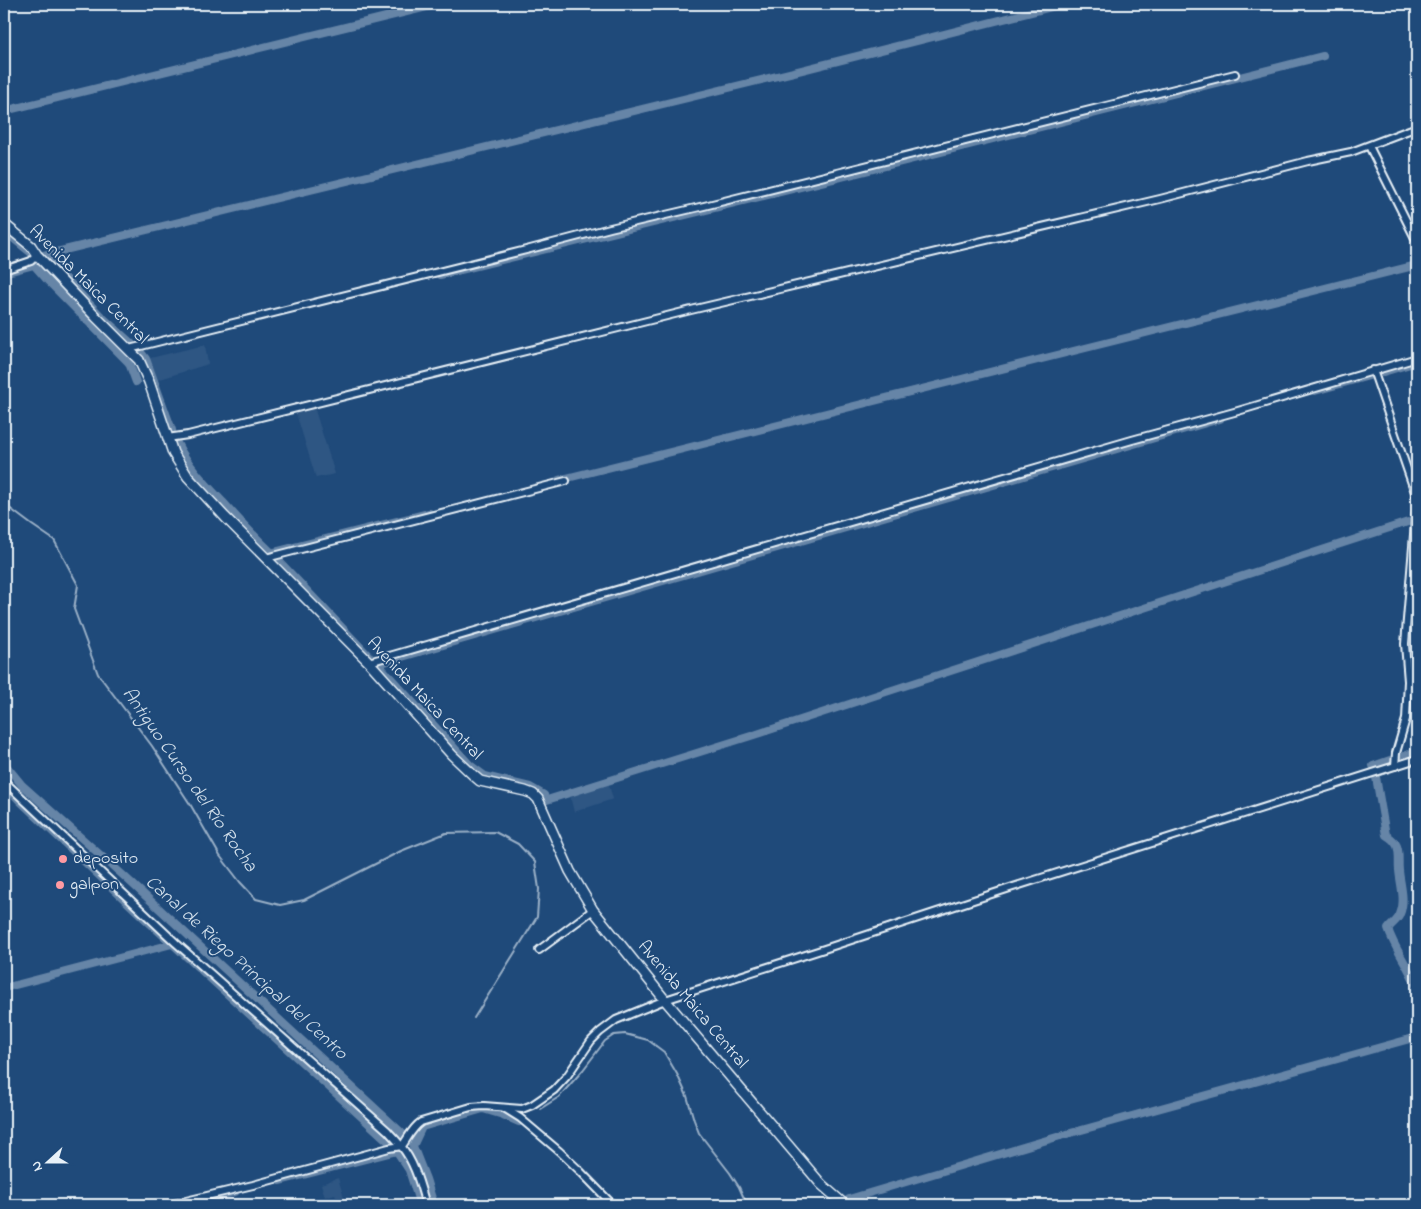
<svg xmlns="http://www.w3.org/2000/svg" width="1421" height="1209" font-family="'Indie Flower',sans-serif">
  <rect width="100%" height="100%" fill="#1f4a7a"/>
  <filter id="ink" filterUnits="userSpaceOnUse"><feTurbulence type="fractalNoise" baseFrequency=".02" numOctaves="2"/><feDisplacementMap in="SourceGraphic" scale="10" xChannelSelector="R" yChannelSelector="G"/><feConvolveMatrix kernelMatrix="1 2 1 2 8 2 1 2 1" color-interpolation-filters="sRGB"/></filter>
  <g filter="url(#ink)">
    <g fill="#2e5683">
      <polygon points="205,345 208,364 154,381 146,359"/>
      <polygon points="314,407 335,474 316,478 296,413"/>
      <polygon points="608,782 613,799 574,812 570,796"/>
      <polygon points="338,1178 344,1198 337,1200 335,1194 325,1197 321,1184"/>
    </g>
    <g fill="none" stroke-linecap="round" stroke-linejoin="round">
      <g stroke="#9ab0c7" stroke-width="2">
        <polyline points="4,504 32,525 54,540 78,585 74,609 98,674 152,746 190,804 220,856 240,882 256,899 280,905 304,900 401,851 446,833 495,832 518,844 535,862 539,889 537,917 474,1018"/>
        <polyline points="540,1109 559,1097 583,1070 605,1041 614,1035 625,1034 648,1040 664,1052 677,1074 687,1096 694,1120 699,1133 730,1173 739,1187 747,1205"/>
      </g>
      <g stroke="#6685a7" stroke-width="8">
        <polyline points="4,111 439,4"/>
        <polyline points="4,231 31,253"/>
        <polyline points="44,255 802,70 1063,4"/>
        <polyline points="44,255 100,315 131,343"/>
        <polyline points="4,273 34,265 49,282 129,363 136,382"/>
        <polyline points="440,275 837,178 1323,56"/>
        <polyline points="140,351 146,359 172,430"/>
        <polyline points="1380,373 1417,362"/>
        <polyline points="1315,391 1369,376"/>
        <path d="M177 443C189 467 205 483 223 502 239 520 255 537 272 553"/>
        <polyline points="559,480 1417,265"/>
        <polyline points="271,553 429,513"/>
        <polyline points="278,560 369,656"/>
        <polyline points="1402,757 1417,751"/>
        <polyline points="4,763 22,785 125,877 403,1134"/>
        <polyline points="1373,766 1390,760"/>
        <path d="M1376 777 1386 835C1391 838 1395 841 1397 846 1400 854 1398 862 1399 870 1400 884 1406 900 1400 914 1398 921 1392 923 1388 929 1395 950 1409 966 1417 988"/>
        <polyline points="5,785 19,800 142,916 389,1142"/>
        <polyline points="544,795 530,787 485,776 470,765 378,664 1220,419"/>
        <polyline points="547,800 754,735 1408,522"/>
        <polyline points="4,988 172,944"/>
        <polyline points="396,1150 409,1170 420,1205"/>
        <polyline points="280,1181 397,1151"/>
        <polyline points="849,1199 1067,1134 1417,1037"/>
        <polyline points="185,1205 235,1192"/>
        <polyline points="434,1205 426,1179 413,1146 422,1127 483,1109 503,1115 519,1122"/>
      </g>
      <g stroke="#e8f1f8" stroke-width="10">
        <g id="street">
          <polyline points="1369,146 1417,242"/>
          <polyline points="4,270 31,261 37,255"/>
          <polyline points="129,349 530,249 610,228 704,206 1235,74"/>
          <polyline points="1373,370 1417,498 1405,644 1408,681 1406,719 1396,753 1395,766"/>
          <polyline points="167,438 188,435 691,310 1160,199 1308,161 1351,152 1417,127"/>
          <polyline points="266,558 566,481"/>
          <polyline points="369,662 1132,440 1238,411 1417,358"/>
          <path d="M4 781 176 943 388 1131C392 1136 397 1140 401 1146 415 1163 420 1185 426 1205"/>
          <polyline points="539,950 593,910"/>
          <polyline points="504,1108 520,1118 559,1151 580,1171 613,1205"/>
          <path d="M169 1205 253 1185 389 1148 402 1146C408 1138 412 1128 421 1122L471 1107 484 1106 522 1109 532 1105 554 1090 567 1076 591 1041 600 1032 616 1020 665 1000 821 950 1010 888 1417 759"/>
        </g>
      </g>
      <g stroke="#e8f1f8" stroke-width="12">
        <polyline id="secondary" points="4,224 31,246 37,255 96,317 139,360 149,382 173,453 188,477 225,517 369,662 452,755 473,775 480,781 525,791 533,794 538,799 570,871 593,910 665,1000 821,1184 845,1205"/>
      </g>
      <use href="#street" stroke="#1f4a7a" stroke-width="6"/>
      <use href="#secondary" stroke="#1f4a7a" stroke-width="9"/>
    </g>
  </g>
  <g fill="#ff9aa2" stroke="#1f4a7a" stroke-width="2">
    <circle cx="63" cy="859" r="5"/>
    <circle cx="60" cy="885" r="5"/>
  </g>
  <g text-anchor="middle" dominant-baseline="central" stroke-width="4" stroke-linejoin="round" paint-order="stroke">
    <g font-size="18" fill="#e8f1f8" stroke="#1f4a7a">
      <text transform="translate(88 285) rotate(45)">Avenida Maica Central</text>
      <text transform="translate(424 699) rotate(47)">Avenida Maica Central</text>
      <text transform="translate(692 1005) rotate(50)">Avenida Maica Central</text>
    </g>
    <g font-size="18" fill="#e8f1f8" stroke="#1f4a7a" text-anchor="start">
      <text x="73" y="859">deposito</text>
      <text x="70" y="885">galpon</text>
    </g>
    <g font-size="19" font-style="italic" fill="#d4e1ec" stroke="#1f4a7a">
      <text transform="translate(189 780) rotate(55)">Antiguo Curso del Río Rocha</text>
      <text transform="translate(246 968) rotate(42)">Canal de Riego Principal del Centro</text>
    </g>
  </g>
  <rect width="1421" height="1209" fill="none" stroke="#1f4a7a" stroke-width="20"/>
  <rect x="10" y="10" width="1401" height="1189" fill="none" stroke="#e8f1f8" stroke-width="2" filter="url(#ink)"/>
  <g transform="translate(48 1162) rotate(249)" stroke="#1f4a7a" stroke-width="4" paint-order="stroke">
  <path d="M0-4L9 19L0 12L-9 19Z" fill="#e8f1f8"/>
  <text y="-8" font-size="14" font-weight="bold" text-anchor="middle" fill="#e8f1f8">N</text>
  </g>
</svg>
